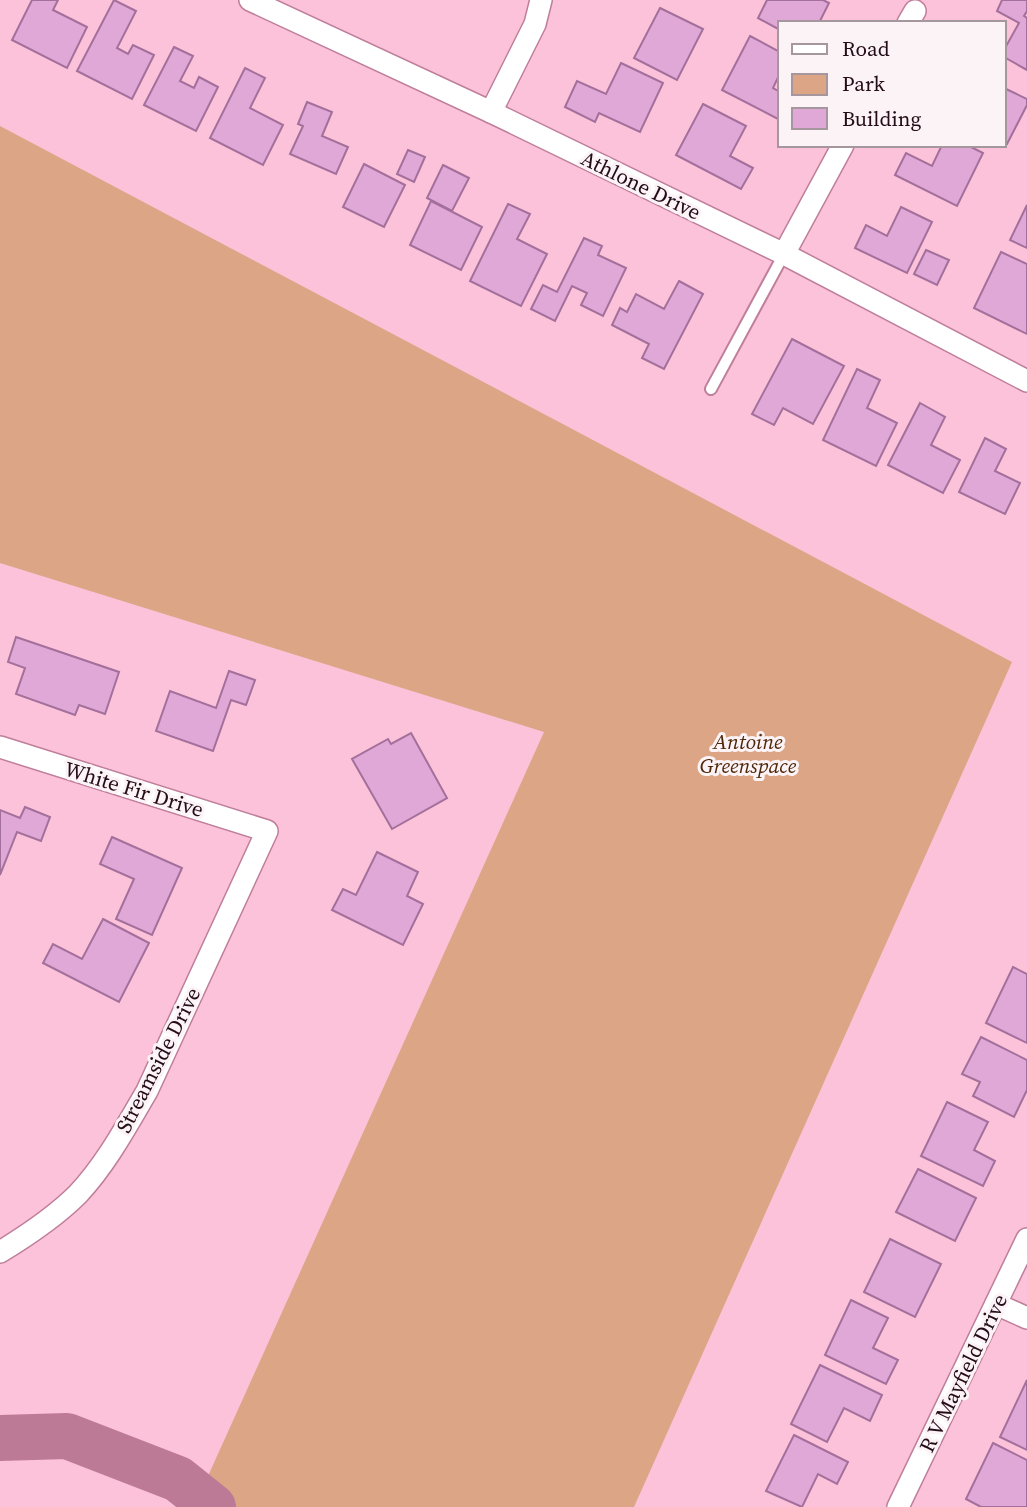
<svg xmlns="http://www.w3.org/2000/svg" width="1027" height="1507" font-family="'Source Serif 4',serif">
  <rect width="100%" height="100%" fill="#fbc2d9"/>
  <polygon fill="#dca686" points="0,126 1012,662 634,1507 194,1507 544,732 0,563"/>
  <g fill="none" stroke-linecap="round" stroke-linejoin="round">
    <polyline stroke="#bd7a97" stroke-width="46" points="0,1438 67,1436 178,1479 213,1507"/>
  </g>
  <g fill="#e0a8d6" stroke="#a36f9b" stroke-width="2">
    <polygon points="32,0 58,0 53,10 87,27 67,68 12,40"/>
    <polygon points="114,0 136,11 117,48 128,54 133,45 154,55 132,99 77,71"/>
    <polygon points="767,0 823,0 829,3 819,23 780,23 780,30 758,18"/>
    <polygon points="1002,0 1027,0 1027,11 1024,16 1027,18 1027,70 1004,57 1004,50 1019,23 997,11"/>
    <polygon points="660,8 703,29 677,80 634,58"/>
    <polygon points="750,36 780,52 780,73 773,88 780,92 780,120 722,90"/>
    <polygon points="174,47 193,56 180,81 194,88 199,77 218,87 196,131 144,105"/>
    <polygon points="621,63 663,83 640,132 599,113 595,122 565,107 577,81 606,94"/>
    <polygon points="245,68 265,78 250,108 283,125 263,165 210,138"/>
    <polygon points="1004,88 1027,99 1027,105 1007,144 1004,143"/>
    <polygon points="307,102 332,112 322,136 348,147 336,174 290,154 303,126 298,124"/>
    <polygon points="703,104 746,126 730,156 753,168 741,189 676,155"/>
    <polygon points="942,145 967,145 983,153 957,206 895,175 906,153 932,166"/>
    <polygon points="408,150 425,157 414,182 397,174"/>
    <polygon points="364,164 405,185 384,227 343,207"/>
    <polygon points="443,165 469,178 452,211 427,198"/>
    <polygon points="431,201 482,227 461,270 410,245"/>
    <polygon points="508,204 530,214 517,239 547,254 521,306 470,281"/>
    <polygon points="1027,205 1027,248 1010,240"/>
    <polygon points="901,207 932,222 907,273 855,248 866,225 887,236"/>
    <polygon points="584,238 602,246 598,255 626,268 603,316 581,305 587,293 572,286 555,321 531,309 543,285 557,292"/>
    <polygon points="926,250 949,260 937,285 914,274"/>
    <polygon points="1001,252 1027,264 1027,334 974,308"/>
    <polygon points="679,281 703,294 664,369 642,358 649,344 612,325 620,308 627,312 636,294 664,309"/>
    <polygon points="792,339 844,366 813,424 783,408 774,425 752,414"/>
    <polygon points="857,369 880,380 867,408 897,423 876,466 823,440"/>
    <polygon points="920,403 945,417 931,445 960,460 943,493 888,465"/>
    <polygon points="985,438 1006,449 995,471 1020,483 1005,514 959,492"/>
    <polygon points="16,637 119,672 105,714 79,705 75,715 16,694 25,668 8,662"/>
    <polygon points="229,671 255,680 246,705 231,700 213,751 156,731 170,691 216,708"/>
    <polygon points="411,733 447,798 392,829 352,759 388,739 391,744"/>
    <polygon points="25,807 50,817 41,841 17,832 0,875 0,810 20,818"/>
    <polygon points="112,837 182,868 152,935 116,919 134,879 100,864"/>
    <polygon points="377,852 418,872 407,896 423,904 403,945 332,910 343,889 356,895"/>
    <polygon points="103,919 149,943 119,1002 43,963 53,944 82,959"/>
    <polygon points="1013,967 1027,974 1027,1043 986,1023"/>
    <polygon points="981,1037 1027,1060 1027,1090 1014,1117 973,1096 980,1082 962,1074"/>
    <polygon points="947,1102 988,1122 974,1150 995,1161 983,1186 921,1156"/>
    <polygon points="918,1169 976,1198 955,1241 896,1212"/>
    <polygon points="890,1239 941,1264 915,1317 864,1292"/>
    <polygon points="851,1300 888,1318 873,1348 898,1360 886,1384 825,1355"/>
    <polygon points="820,1365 882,1395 870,1421 844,1408 827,1442 791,1424"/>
    <polygon points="1027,1380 1027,1450 1000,1437"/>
    <polygon points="794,1435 848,1462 837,1484 818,1474 802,1507 766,1491"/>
    <polygon points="993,1443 1027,1460 1027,1507 981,1507 966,1499"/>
  </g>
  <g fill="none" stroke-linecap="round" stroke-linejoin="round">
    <g stroke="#bf7e9a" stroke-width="14">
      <polyline id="lane" points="711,389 784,254"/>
    </g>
    <g stroke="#bf7e9a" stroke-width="24">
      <g id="street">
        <polyline points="250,0 491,112 784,254 1027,381"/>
        <polyline points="908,23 915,11"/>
        <polyline points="491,112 535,24 541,0"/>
        <polyline points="784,254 843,145"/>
        <path d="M0 747 267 831 147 1091C126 1127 106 1164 78 1194 55 1217 28 1235 0 1252"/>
        <polyline points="996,1304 1027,1318"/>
        <polyline points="898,1507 1027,1239"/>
      </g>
    </g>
    <use href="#lane" stroke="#fff" stroke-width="10"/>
    <use href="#street" stroke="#fff" stroke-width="21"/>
  </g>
  <g text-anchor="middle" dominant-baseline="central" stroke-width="6" stroke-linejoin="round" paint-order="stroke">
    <g font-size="21" fill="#240c17" stroke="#fbf3f6">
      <text transform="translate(641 185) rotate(26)">Athlone Drive</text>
      <text transform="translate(134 789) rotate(17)">White Fir Drive</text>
      <text transform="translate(158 1060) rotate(-63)">Streamside Drive</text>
      <text transform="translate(963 1373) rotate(-64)">R V Mayfield Drive</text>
    </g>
    <g font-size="21" font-style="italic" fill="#4e2608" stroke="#fbf3f6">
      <text x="748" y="741">Antoine<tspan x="748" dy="24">Greenspace</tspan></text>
    </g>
  </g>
  <rect x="778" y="21" width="228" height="126" fill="#fbf3f6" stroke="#a5979d" stroke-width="2"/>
  <rect x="792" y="44" width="35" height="10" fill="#ffffff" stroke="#a5979d" stroke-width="2"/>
  <text x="842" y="56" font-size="21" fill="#240c17">Road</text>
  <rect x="792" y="74" width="35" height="21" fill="#dca686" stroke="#a5979d" stroke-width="2"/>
  <text x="842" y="91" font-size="21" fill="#240c17">Park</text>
  <rect x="792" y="108" width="35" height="21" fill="#e0a8d6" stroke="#a5979d" stroke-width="2"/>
  <text x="842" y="126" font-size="21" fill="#240c17">Building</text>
</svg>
